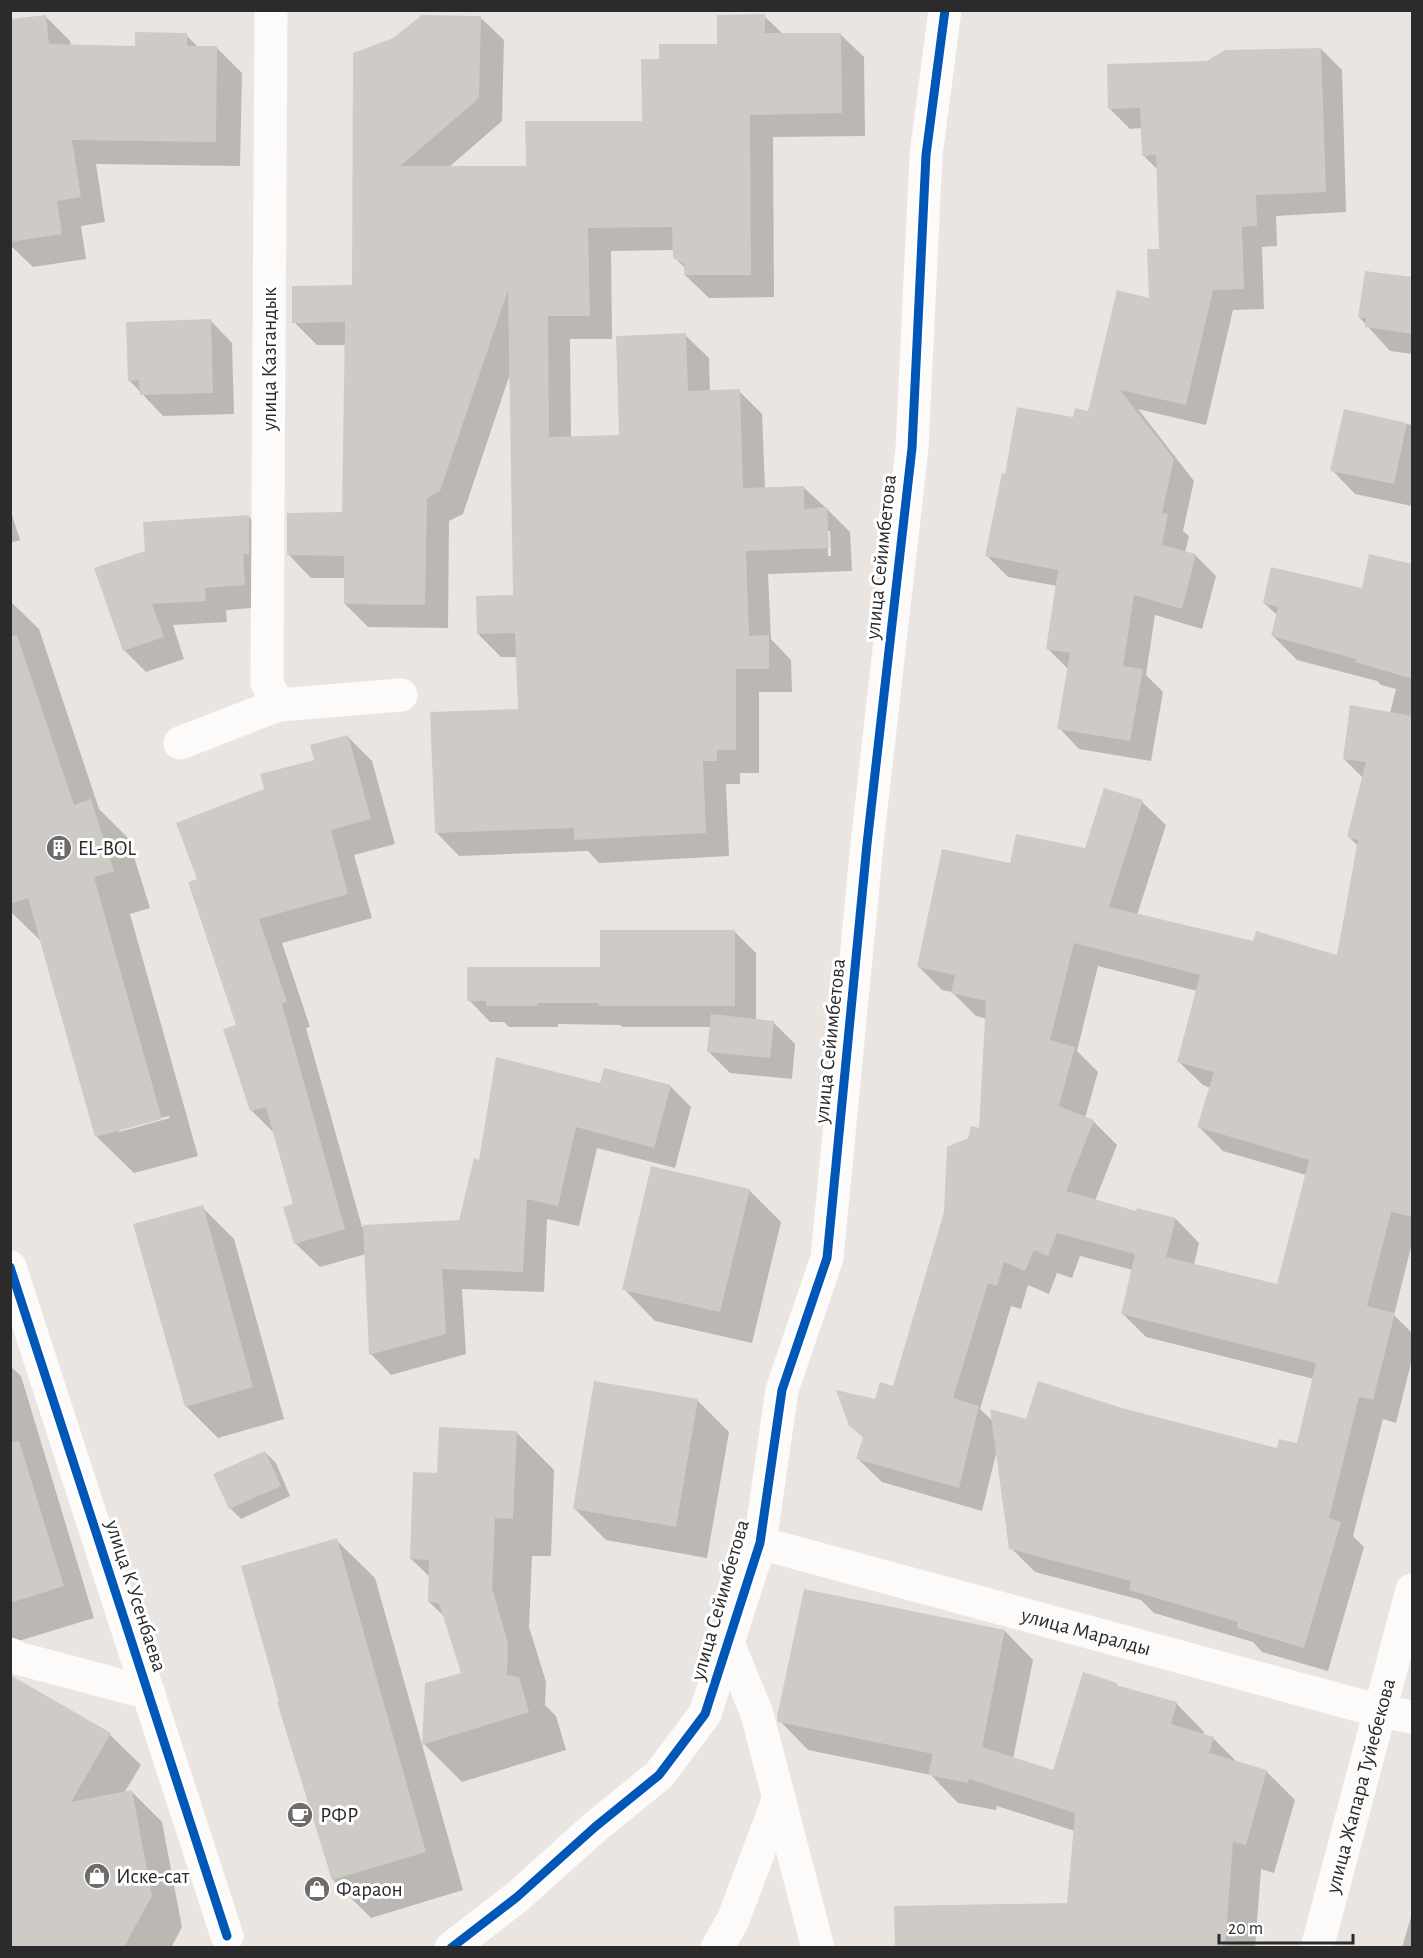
<svg xmlns="http://www.w3.org/2000/svg" width="1423" height="1958" font-family="'Alegreya Sans',sans-serif">
  <rect width="100%" height="100%" fill="#eae5e0"/>
  <g fill="#0003" fill-rule="evenodd">
    <polygon points="45,16 70,41 71,46 137,47 186,35 199,48 217,48 242,73 240,166 96,164 105,222 81,226 86,259 33,267 10,245 10,20"/>
    <path d="M764 16 783 34H840L864 57 865 136 773 137 774 297 709 298 685 275V268L674 257V250L611 251 612 339H570L571 438 621 436 685 335 709 358 710 392 739 391 762 414 765 488 803 487 827 509 850 532 852 571 768 574 771 639 791 660 792 692H759V773H740V784H726L729 856 599 863 588 851 459 856 436 832 519 710 518 657H501L478 634 515 597 510 374 463 514 449 521 448 628 368 627 345 604 346 578H311L288 554 344 513 346 345H317L294 322 353 287 355 54 480 17 504 40 502 121 448 168H528L644 122 661 61 719 45ZM827 531H830L831 556H828Z"/>
    <polygon points="1321,49 1342,70 1346,212 1276,216 1277,246 1262,247 1264,309 1233,310 1206,425 1138,409 1194,481 1183,531 1189,536 1185,553 1195,555 1216,576 1202,629 1155,615 1146,675 1163,692 1151,761 1079,749 1059,728 1069,670 1048,649 1057,586 1008,577 987,556 1006,475 1075,418 1089,413 1151,300 1161,250 1158,170 1143,155 1142,128 1130,129 1109,108 1208,62"/>
    <polygon points="1412,279 1412,354 1390,351 1360,318"/>
    <polygon points="211,321 232,343 234,414 163,416 129,380"/>
    <polygon points="1345,411 1412,425 1412,506 1355,494 1332,470"/>
    <polygon points="10,509 20,540 10,543"/>
    <polygon points="249,517 270,538 266,607 226,610 227,622 173,625 184,659 146,672 124,650 95,569"/>
    <path d="M1412 565V1243L1394 1315 1412 1333V1359L1396 1423 1383 1419 1353 1536 1364 1547 1328 1671 1262 1652 1253 1642 1154 1613 1141 1600 1035 1572 1011 1548 997 1450 982 1511 882 1482 858 1459 864 1438 850 1425 894 1388 969 1140 980 1129 987 1019 976 1016 952 992 942 990 919 967 1011 865 1086 849 1142 802 1166 825 1137 915 1254 943 1338 957 1358 846 1348 836 1363 778 1344 759 1390 713 1396 689 1381 685 1377 681 1297 660 1273 636 1278 616 1264 603 1363 590ZM1098 966 1197 991 1179 1062 1203 1085 1211 1088 1199 1127 1223 1151 1306 1175 1278 1286 1194 1265 1199 1243 1176 1219 1137 1212 1095 1201 1117 1145 1093 1121 1085 1118 1098 1072 1077 1051ZM1080 1256 1133 1270 1122 1313 1146 1337 1314 1379 1298 1445 1278 1450 1122 1409 1027 1421 994 1422 980 1409 1011 1306 1021 1309 1028 1285 1049 1294 1057 1273 1072 1278Z"/>
    <path d="M10 601 39 629 99 809 128 838 150 908 130 914 198 1156 134 1173 97 1137 42 942 10 911ZM169 1116 170 1118 119 1132V1129Z"/>
    <polygon points="348,737 372,761 395,844 354,855 372,918 282,943 310,1027 306,1028 362,1227 460,1222 480,1161 601,1085 670,1086 691,1107 675,1168 597,1148 579,1226 547,1219 544,1292 462,1289 466,1354 391,1375 371,1354 366,1254 320,1267 295,1243 294,1205 275,1134 251,1110 238,1026 199,880 265,790 316,761"/>
    <polygon points="734,931 756,953 756,1020 773,1022 795,1044 792,1079 730,1073 708,1051 711,1027 623,1027 620,1025 558,1024 558,1027 509,1027 504,1022 490,1022 469,1000 601,968"/>
    <polygon points="749,1190 781,1222 752,1343 655,1321 624,1289"/>
    <polygon points="202,1207 234,1239 284,1419 218,1438 186,1406"/>
    <polygon points="10,1366 21,1376 94,1618 12,1643"/>
    <polygon points="697,1400 729,1432 707,1558 606,1540 574,1508"/>
    <polygon points="516,1432 554,1470 551,1556 532,1556 529,1627 546,1682 545,1705 556,1716 566,1750 462,1782 424,1744 463,1674 446,1618 429,1602 430,1577 411,1559 439,1474"/>
    <polygon points="265,1452 276,1463 290,1496 241,1519 230,1508"/>
    <polygon points="336,1540 375,1578 463,1890 371,1918 333,1880"/>
    <polygon points="1005,1631 1033,1660 1013,1759 1054,1772 1084,1674 1116,1684 1120,1688 1176,1703 1204,1732 1203,1735 1213,1738 1239,1764 1267,1772 1295,1800 1274,1873 1261,1869 1255,1948 897,1948 896,1907 1068,1904 1075,1831 997,1806 996,1810 958,1803 931,1775 808,1750 780,1721"/>
    <polygon points="10,1676 110,1735 141,1765 124,1793 132,1792 162,1822 182,1927 171,1948 10,1948"/>
    <polygon points="1412,1913 1412,1948 1402,1948"/>
  </g>
  <g fill="#cecbc7" fill-rule="evenodd">
    <polygon points="765,14 765,33 841,33 842,113 750,115 751,275 684,275 684,263 673,258 672,227 588,228 590,316 548,316 549,437 619,435 616,336 686,333 688,391 740,389 743,488 804,486 804,509 827,507 829,548 746,551 749,636 769,635 769,669 736,669 736,750 717,750 717,761 703,761 706,833 574,840 574,828 435,833 430,712 518,709 515,633 477,634 476,596 513,595 508,290 440,491 427,498 425,605 344,604 344,556 287,555 287,513 342,512 345,322 292,323 292,286 352,285 353,53 393,38 422,15 481,16 479,98 400,166 526,166 525,121 642,121 641,59 659,59 659,44 717,44 717,15"/>
    <polygon points="46,15 49,44 135,46 135,32 187,33 187,46 217,46 216,142 72,140 81,197 57,201 62,234 10,242 10,19"/>
    <polygon points="1321,48 1326,192 1256,195 1257,226 1242,227 1244,289 1213,290 1186,405 1120,390 1174,459 1162,513 1168,514 1162,545 1196,554 1182,609 1134,595 1123,666 1143,669 1130,741 1057,729 1070,653 1046,649 1058,570 985,556 1002,473 1005,474 1017,407 1073,417 1075,408 1088,411 1117,290 1149,298 1147,249 1159,249 1156,155 1142,156 1140,108 1108,109 1107,64 1207,61 1225,50"/>
    <polygon points="1365,271 1413,277 1413,334 1365,327 1366,318 1358,318"/>
    <polygon points="211,319 213,393 140,395 139,380 128,381 126,322"/>
    <polygon points="1344,409 1407,423 1394,484 1330,471"/>
    <polygon points="249,515 249,554 243,554 245,585 205,588 206,601 152,604 164,637 123,651 94,568 145,551 143,522"/>
    <polygon points="1369,554 1413,564 1413,679 1355,662 1356,659 1271,636 1278,607 1263,603 1271,567 1362,588"/>
    <polygon points="17,635 74,805 91,799 114,871 94,877 162,1119 95,1137 28,898 10,904 10,636"/>
    <path d="M1350 705 1413 716V1217L1391 1212 1367 1306 1395 1313 1373 1400 1359 1397 1329 1518 1341 1522 1304 1648 1237 1628 1238 1622 1129 1590 1131 1581 1009 1549 990 1409 1026 1419 1038 1381 1122 1408 1277 1448 1279 1439 1297 1443 1316 1363 1121 1314 1135 1254 1057 1233 1048 1256 1034 1250 1025 1271 1004 1262 997 1286 988 1283 953 1398 979 1406 959 1488 856 1459 863 1437 849 1426 836 1390 875 1399 880 1382 893 1386 944 1212 947 1147 968 1138 971 1126 979 1128 986 1001 951 993 955 975 917 967 942 849 1010 863 1016 834 1085 848 1104 788 1143 800 1109 907 1253 941 1256 931 1337 955 1358 840 1347 837 1366 762 1343 759ZM1074 943 1200 975 1177 1062 1214 1072 1197 1127 1309 1160 1277 1284 1166 1257 1176 1218 1137 1208 1136 1211 1066 1191 1094 1120 1059 1106 1075 1047 1050 1040Z"/>
    <polygon points="348,735 371,819 331,830 348,894 259,919 287,1002 282,1004 345,1229 294,1244 283,1207 293,1204 266,1107 250,1111 223,1029 236,1025 188,882 197,879 176,823 264,789 260,774 314,760 310,745"/>
    <polygon points="600,930 735,930 735,1006 599,1006 599,1003 537,1003 537,1006 486,1006 486,1001 467,1001 467,967 600,967"/>
    <polygon points="711,1014 774,1021 770,1058 707,1052"/>
    <polygon points="496,1057 600,1083 604,1068 671,1085 654,1148 576,1127 558,1206 527,1199 523,1272 442,1269 446,1334 369,1355 363,1225 459,1220 474,1158 479,1160"/>
    <polygon points="651,1166 750,1189 720,1312 622,1290"/>
    <polygon points="203,1205 253,1387 185,1407 133,1224"/>
    <polygon points="594,1381 698,1399 676,1527 573,1509"/>
    <polygon points="439,1427 517,1431 513,1519 495,1518 492,1588 508,1643 507,1675 519,1677 529,1712 422,1745 425,1683 461,1673 439,1603 428,1602 429,1560 410,1559 413,1472 437,1473"/>
    <polygon points="19,1441 64,1586 10,1603 10,1442"/>
    <polygon points="265,1451 281,1486 229,1509 213,1474"/>
    <polygon points="337,1538 426,1852 332,1880 277,1702 279,1701 241,1566"/>
    <polygon points="804,1589 1005,1630 982,1747 1053,1770 1083,1672 1117,1683 1116,1685 1177,1702 1171,1724 1214,1737 1209,1753 1267,1770 1246,1845 1233,1842 1225,1947 895,1947 894,1906 1067,1903 1075,1813 969,1779 968,1783 928,1775 933,1754 778,1722 777,1717"/>
    <polygon points="10,1675 111,1733 71,1802 132,1790 152,1896 124,1947 10,1947"/>
  </g>
  <g fill="none" stroke-linecap="round" stroke-linejoin="round">
    <g stroke="#fcfbfa" stroke-width="33">
      <polyline points="271,10 267,683 278,705"/>
      <polyline points="180,743 278,705 401,695"/>
      <polyline points="10,1267 227,1936"/>
      <path id="s1" d="M760 1543 1380 1711 1412 1717"/>
      <polyline points="728,1643 757,1714 818,1948"/>
      <polyline points="10,1654 21,1659 149,1693"/>
      <polyline points="451,1948 517,1897 595,1827 659,1775 705,1714 760,1543 782,1390 827,1258 867,844 912,448 926,155 945,10"/>
      <polyline points="717,1948 733,1920 779,1798"/>
      <path id="s2" d="M1317 1948 1412 1590"/>
    </g>
    <g stroke="#fff" stroke-width="13">
      <g id="cycleway">
        <polyline points="10,1267 227,1936"/>
        <polyline points="451,1948 517,1897 595,1827 659,1775 705,1714 760,1543 782,1390 827,1258 867,844 912,448 926,155 945,10"/>
      </g>
    </g>
    <use href="#cycleway" stroke="#0057b8" stroke-width="9"/>
  </g>
  <defs>
    <g id="building-disc" transform="scale(1.35)"><circle r="9.5" fill="#6e6c6a" stroke="#fff"/><path d="M-4-6H4V6H1V3H-1V6H-4ZM-2.5-4.3h1.7v1.8h-1.7ZM.8-4.3h1.7v1.8H.8ZM-2.5-1h1.7V.8h-1.7ZM.8-1h1.7V.8H.8Z" fill="#fff"/></g>
    <g id="cafe-disc" transform="scale(1.35)"><circle r="9.5" fill="#6e6c6a" stroke="#fff"/><path d="M-5.5-4.5H6V0H3Q3 3.5 0 3.5H-2.5Q-5.5 3.5-5.5 0ZM3-3.2v2h1.7v-2ZM-6 4.5H4V6H-6Z" fill="#fff"/></g>
    <g id="shop-disc" transform="scale(1.35)"><circle r="9.5" fill="#6e6c6a" stroke="#fff"/><path d="M-5-2.5h2.3a2.7 3.5 0 0 1 5.4 0H5L5.5 6h-11ZM-1.5-2.5h3a1.5 2.3 0 0 0-3 0Z" fill="#fff"/></g>
  </defs>
  <g fill-rule="evenodd">
    <use href="#building-disc" x="59" y="848"/>
    <use href="#cafe-disc" x="300" y="1815"/>
    <use href="#shop-disc" x="97" y="1876"/>
    <use href="#shop-disc" x="317" y="1889"/>
  </g>
  <g text-anchor="middle" dominant-baseline="central" stroke-width="6" stroke-linejoin="round" paint-order="stroke">
    <g font-size="21" fill="#2b2b2b" stroke="#fff">
      <text transform="translate(269 359) rotate(-90)">улица Казгандык</text>
      <text transform="translate(881 557) rotate(-84)">улица Сейимбетова</text>
      <text transform="translate(830 1041) rotate(-84)">улица Сейимбетова</text>
      <text transform="translate(136 1596) rotate(72)">улица К Усенбаева</text>
      <text transform="translate(720 1600) rotate(-74)">улица Сейимбетова</text>
      <text stroke="none"><textPath href="#s1" startOffset="338">улица Маралды</textPath></text>
      <text stroke="none"><textPath href="#s2" startOffset="168">улица Жапара Туйебекова</textPath></text>
    </g>
    <g font-size="21" fill="#2b2b2b" stroke="#fff" text-anchor="start">
      <text x="78" y="848">EL-BOL</text>
      <text x="320" y="1815">РФР</text>
      <text x="116" y="1876">Иске-сат</text>
      <text x="336" y="1889">Фараон</text>
    </g>
  </g>
  <rect width="1423" height="1958" fill="none" stroke="#2b2b2b" stroke-width="24"/>
  <path d="M1219 1934v9h134v-9" fill="none" stroke="#2b2b2b" stroke-width="3"/>
  <text x="1228" y="1934" font-size="18" fill="#2b2b2b" stroke="#ffffff" stroke-width="4.5" paint-order="stroke">20 m</text>
</svg>
